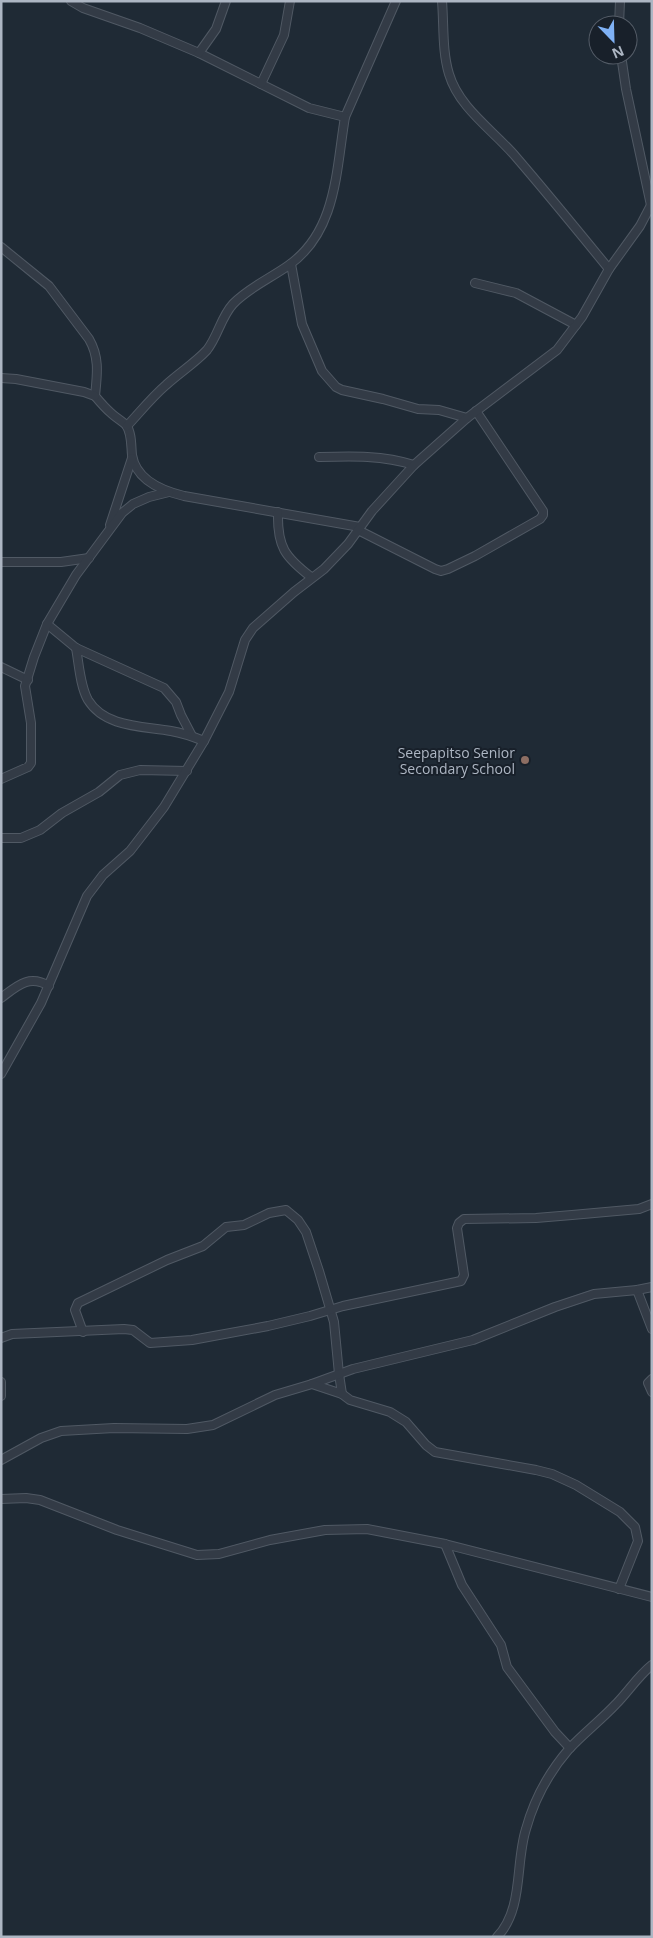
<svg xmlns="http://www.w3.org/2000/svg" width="653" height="1938" font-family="'Open Sans',sans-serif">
  <rect width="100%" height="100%" fill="#1f2a35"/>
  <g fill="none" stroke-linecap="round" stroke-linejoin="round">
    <g stroke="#505964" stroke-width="10">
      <g id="street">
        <polyline points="71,1 83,8 140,28 199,53 309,108 345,117 396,1"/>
        <path d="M442 1C444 25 442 51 449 74 459 108 493 130 516 157 547 193 578 231 609 269"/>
        <polyline points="619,25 620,1"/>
        <polyline points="199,53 216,29 226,1"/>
        <polyline points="621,55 626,89 652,210"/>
        <polyline points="261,84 284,35 290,1"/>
        <path d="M1 247 49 286 89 339C100 358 97 375 95 396 100 402 105 408 111 413 115 417 122 421 126 425 132 433 131 446 132 455 136 480 163 491 184 496L360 527"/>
        <polyline points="291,264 302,324 322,371 336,387 342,390 383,399 418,409 439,410 467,418"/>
        <polyline points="475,283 516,293 576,325"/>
        <polyline points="1,378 16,379 84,392 95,396"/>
        <path d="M127 426C140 412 152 397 166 385 179 373 195 363 207 350 218 336 221 317 233 304 248 288 271 278 289 265 337 231 336 170 345 117"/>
        <path d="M319 457C352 456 383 455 414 465"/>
        <path d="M278 512C277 547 285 557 311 577"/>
        <polyline points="110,525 132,458"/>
        <polyline points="358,530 435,569 441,571 448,569 475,556 540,519 543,515 543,511 476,411"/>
        <polyline points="1,562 61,562 89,558"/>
        <polyline points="47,624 76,648 164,688 176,702 181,715 192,736"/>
        <path d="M76 648C79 664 80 686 88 700 105 728 144 726 171 731 183 733 194 737 204 741"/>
        <polyline points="1,667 28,680"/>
        <polyline points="1,779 28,767 31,763 31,723 25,686 34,657 47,624 76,575 122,513 133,504 149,497 169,492"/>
        <polyline points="1,838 21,838 40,830 62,813 99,792 120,775 140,770 187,771"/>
        <path d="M1 998C17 986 29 974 49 986"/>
        <polyline points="1,1074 41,1003 87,896 103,875 130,851 164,807 204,741 229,692 245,640 253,628 294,592 324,569 348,544 372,511 414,465 467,418 557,350 582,317 609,269 640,226 651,205"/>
        <polyline points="637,1290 652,1329"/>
        <polyline points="83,1332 75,1310 78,1303 167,1260 203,1246 226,1227 244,1225 269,1213 286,1210 298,1220 306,1232 319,1271 334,1322 339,1374 342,1394"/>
        <polyline points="1,1338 12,1334 124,1329 133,1330 150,1343 192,1340 268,1326 310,1316 343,1306 461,1281 464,1275 457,1228 459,1223 464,1219 536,1218 572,1215 639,1209 652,1204"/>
        <polyline points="652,1379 648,1383 652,1392"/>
        <polyline points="1,1382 1,1396"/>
        <polyline points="312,1384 353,1369 473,1340 555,1307 594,1294 637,1290 652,1287"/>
        <polyline points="1,1460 41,1438 61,1431 114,1428 187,1429 213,1425 275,1395 312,1384 342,1394 350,1400 390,1412 406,1422 426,1445 435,1452 536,1470 552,1474 576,1485 620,1512 635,1527 638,1541 619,1589"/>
        <polyline points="1,1499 26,1498 40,1500 117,1530 197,1555 219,1554 270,1540 325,1530 367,1529 445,1544 652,1597"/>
        <polyline points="445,1544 462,1585 501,1645 507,1667 555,1732 570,1748"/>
        <path d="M497 1937C524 1909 515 1863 526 1829 534 1800 550 1771 569 1749 584 1733 601 1720 616 1704 628 1692 638 1676 652 1665"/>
      </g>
    </g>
    <use href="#street" stroke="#333b46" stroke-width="8"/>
  </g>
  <circle fill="#8d6e63" stroke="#18202a" stroke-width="2" cx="525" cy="760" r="5"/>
  <g text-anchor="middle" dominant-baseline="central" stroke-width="4" stroke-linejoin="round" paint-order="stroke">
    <g font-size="14" fill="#adb6c3" stroke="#18202a" text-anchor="end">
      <text x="515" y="752">Seepapitso Senior<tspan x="515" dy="16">Secondary School</tspan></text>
    </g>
  </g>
  <rect width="653" height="1938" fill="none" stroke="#adb6c3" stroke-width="5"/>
  <g transform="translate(613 40) rotate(157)"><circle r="24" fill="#18202a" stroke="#545c67"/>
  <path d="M0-4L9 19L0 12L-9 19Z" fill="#7fb1f5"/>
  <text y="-8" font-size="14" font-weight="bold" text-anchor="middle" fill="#adb6c3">N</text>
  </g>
</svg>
